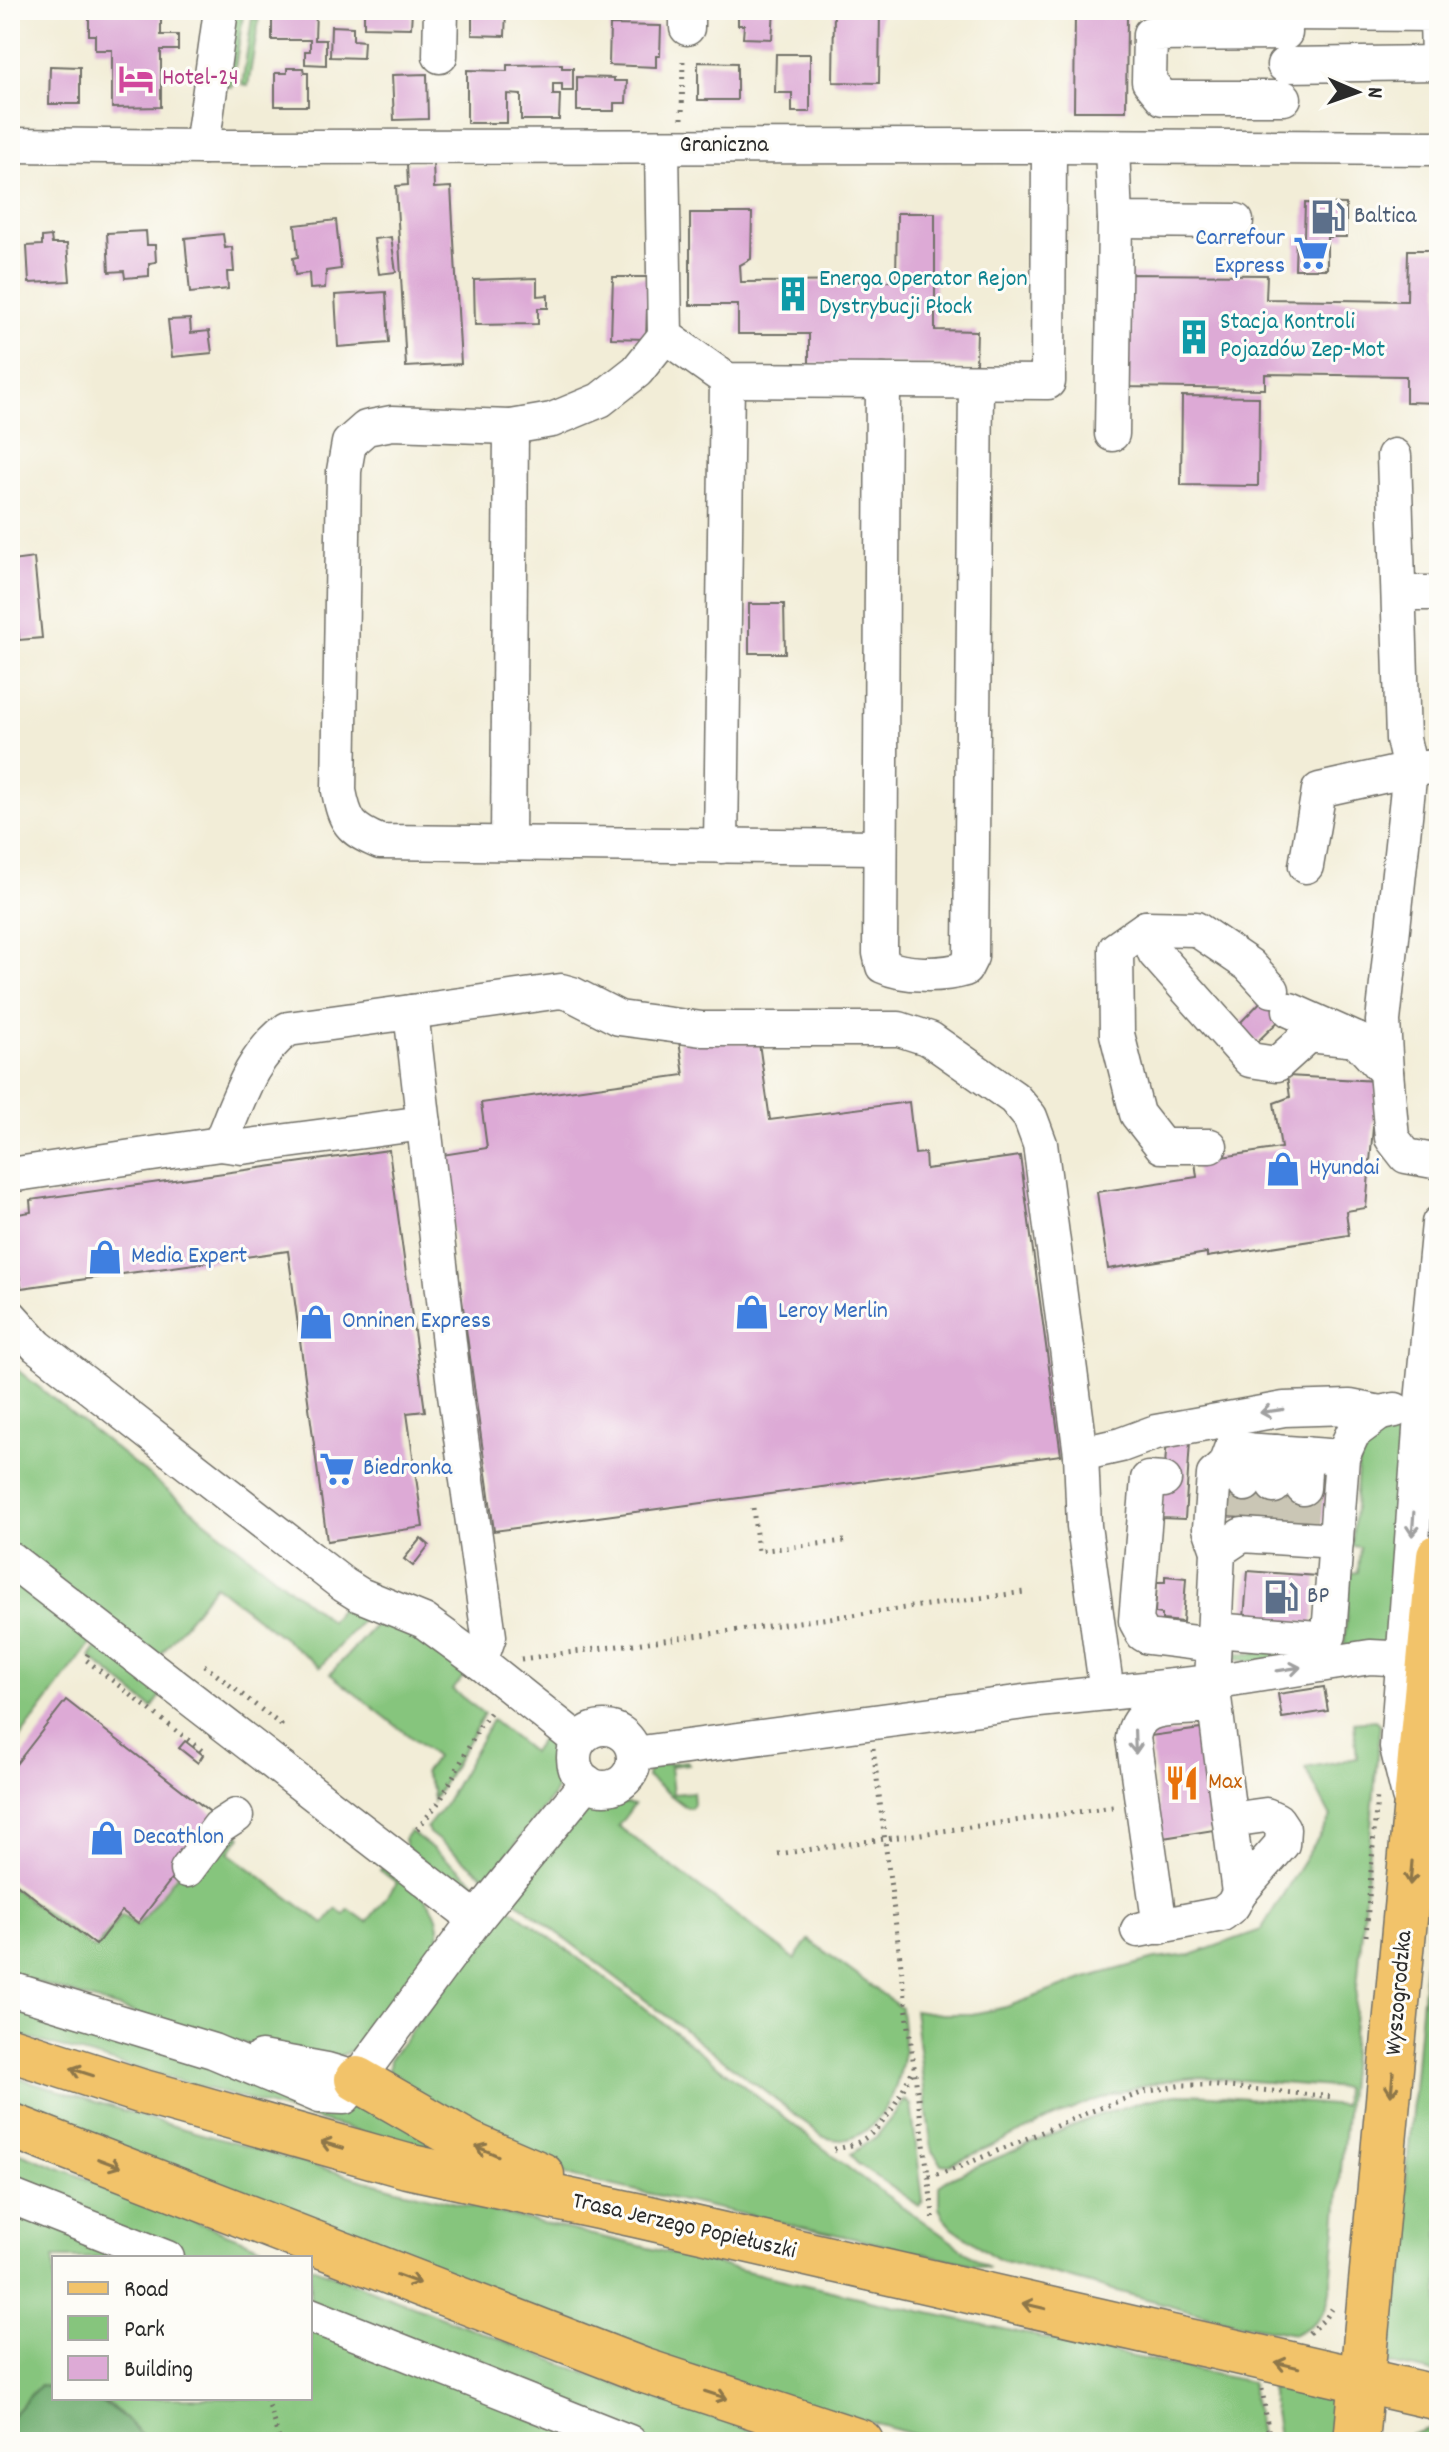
<svg xmlns="http://www.w3.org/2000/svg" width="1449" height="2452" font-family="Dekko,sans-serif">
  <rect width="100%" height="100%" fill="#fdfcf7"/>
  <filter id="ink" filterUnits="userSpaceOnUse"><feTurbulence type="fractalNoise" baseFrequency=".0125" numOctaves="2"/><feDisplacementMap in="SourceGraphic" scale="16" xChannelSelector="R" yChannelSelector="G"/><feConvolveMatrix kernelMatrix="1 2 1 2 8 2 1 2 1" color-interpolation-filters="sRGB"/></filter>
  <filter id="wash" filterUnits="userSpaceOnUse"><feTurbulence type="fractalNoise" baseFrequency=".006" numOctaves="4" result="noise"/><feDisplacementMap in="SourceGraphic" scale="32" xChannelSelector="R" yChannelSelector="G"/><feGaussianBlur stdDeviation="1.8" result="paint"/><feColorMatrix in="noise" values="0 0 0 0 0 0 0 0 0 0 0 0 0 0 0 0 0 1.4 0 .05"/><feComposite in="paint" operator="in"/></filter>
  <g filter="url(#wash)">
    <rect width="100%" height="100%" fill="#f2edd7"/>
    <g fill="#86c57d" stroke="#587854" stroke-width="2">
      <polygon points="238,16 243,16 232,87 226,86 233,19"/>
      <polygon points="252,18 259,20 248,86 242,85"/>
      <polygon points="10,1364 330,1621 348,1599 371,1610 320,1667 215,1585 158,1658 10,1543"/>
      <path d="M1389 1431 1404 1439 1387 1650 1249 1662 1228 1655V1645L1236 1641V1653L1256 1654 1257 1641 1344 1648 1350 1573 1358 1572 1360 1547 1352 1546 1359 1454C1364 1442 1377 1432 1389 1431Z"/>
      <polygon points="10,1573 94,1639 10,1751"/>
      <polygon points="381,1619 402,1625 466,1673 453,1690 484,1714 433,1801 433,1790 424,1773 436,1757 330,1674"/>
      <polygon points="100,1643 164,1692 152,1708 90,1657"/>
      <polygon points="492,1720 532,1752 544,1736 554,1745 554,1769 559,1784 554,1794 489,1879 429,1833 427,1827 443,1807"/>
      <path d="M1376 1720 1380 1724 1332 2273C1329 2306 1326 2320 1294 2334L1244 2325 997 2259 952 2227 944 2218 939 2208V2186L952 2177 1096 2116 1143 2101 1177 2094 1211 2095 1343 2106 1344 2088 1201 2077C1116 2080 1029 2130 950 2165L942 2164 932 2151 914 2010 941 2014H972L1006 2007 1086 1978 1155 1959 1191 1955 1261 1930 1331 1817 1305 1768 1357 1758 1354 1722Z"/>
      <polygon points="687,1761 689,1764 670,1766 673,1794 693,1792 694,1803 691,1808 686,1807 647,1777 649,1766"/>
      <path d="M625 1803 634 1805 618 1826 795 1959 809 1940 901 2008C902 2021 904 2034 904 2046 903 2087 873 2154 824 2137L511 1897 582 1811Z"/>
      <polygon points="1439,1803 1439,2374 1390,2364"/>
      <path d="M230 1827 241 1836 229 1853 324 1924 336 1909 344 1915 349 1909 367 1922 397 1883 380 1870 385 1864C411 1886 447 1905 438 1944 420 1969 370 2043 344 2054 304 2073 64 1990 10 1974V1886L95 1949 122 1915 137 1926 177 1875Z"/>
      <polygon points="410,1831 482,1887 475,1893 466,1894 406,1848 404,1839"/>
      <polygon points="506,1905 616,1986 855,2173 989,2268 578,2178 542,2166 392,2081 389,2069 390,2059"/>
      <polygon points="10,2004 361,2097 493,2169 10,2033"/>
      <polygon points="10,2075 163,2123 397,2189 887,2304 1251,2382 1261,2442 941,2442 759,2391 516,2307 10,2106"/>
      <polygon points="905,2100 911,2105 923,2201 919,2206 857,2163 851,2154 877,2136"/>
      <polygon points="10,2149 290,2258 184,2258 10,2189"/>
      <polygon points="10,2204 146,2258 54,2258 54,2389 40,2385 10,2418"/>
      <polygon points="310,2266 609,2382 786,2442 647,2442 310,2308"/>
      <polygon points="310,2323 612,2442 568,2440 555,2442 149,2442 109,2404 87,2398 310,2398"/>
      <polygon points="1270,2388 1336,2401 1331,2442 1279,2442"/>
      <polygon points="1430,2428 1439,2428 1439,2442 1402,2442 1411,2435"/>
    </g>
    <path fill="#6caa6c" stroke="#4c6a4c" stroke-width="2" d="M40 2385 54 2389V2398C110 2398 110 2405 149 2442H10V2418Z"/>
    <g id="blocks">
      <g fill="#ddaad6">
        <polygon points="89,10 161,10 161,35 178,35 178,50 161,50 161,107 112,108 112,50 95,50 95,35 89,35"/>
        <polygon points="290,10 316,10 315,40 326,40 326,65 305,64 305,51 310,51 310,40 272,40 272,17 290,17"/>
        <polygon points="364,10 412,10 411,28 364,27"/>
        <polygon points="472,10 506,10 505,36 472,35"/>
        <polygon points="738,10 774,10 772,39 743,38 744,25 738,25"/>
        <polygon points="834,10 880,10 879,83 833,82"/>
        <polygon points="1057,10 1257,10 1256,17 1127,14 1126,111 1074,111 1075,13 1057,13"/>
        <polygon points="610,25 661,26 660,56 656,56 656,67 609,65"/>
        <polygon points="331,26 353,27 353,40 364,41 363,58 330,57"/>
        <polygon points="776,54 810,54 810,112 792,112 792,93 775,93"/>
        <polygon points="698,62 737,63 737,100 698,100"/>
        <polygon points="562,64 562,68 573,68 573,91 562,91 562,84 553,84 553,95 560,95 559,120 521,120 521,95 507,94 507,123 467,123 467,70 507,71 507,65"/>
        <polygon points="50,66 80,67 80,104 49,104"/>
        <polygon points="287,68 303,68 304,73 308,73 308,106 275,106 275,73 287,73"/>
        <polygon points="427,74 428,119 394,120 392,75"/>
        <polygon points="577,77 614,78 614,81 627,81 626,103 614,103 614,111 577,111"/>
        <polygon points="433,162 434,188 451,187 461,364 406,367 396,186 408,185 407,164"/>
        <polygon points="1305,203 1346,204 1346,237 1327,237 1327,269 1295,269 1296,236 1304,236"/>
        <polygon points="690,213 752,213 751,259 740,265 741,282 896,281 897,213 935,213 935,330 977,331 976,365 809,364 809,334 738,334 738,305 690,305"/>
        <polygon points="336,220 341,269 326,271 325,288 310,289 309,273 295,275 293,258 298,257 295,225"/>
        <polygon points="146,231 147,245 155,245 156,262 149,263 149,276 125,278 124,271 109,272 107,233"/>
        <polygon points="223,234 225,248 232,247 234,272 227,272 228,289 190,293 185,238"/>
        <polygon points="51,236 52,244 67,244 70,281 29,283 27,246 42,245 42,237"/>
        <polygon points="391,237 396,272 379,274 374,239"/>
        <polygon points="1408,250 1439,250 1439,403 1406,402 1406,376 1265,374 1265,389 1122,387 1124,274 1267,275 1266,299 1407,301"/>
        <polygon points="613,277 648,277 646,339 611,338"/>
        <polygon points="537,278 537,296 548,295 548,308 538,308 538,324 475,325 474,280"/>
        <polygon points="386,292 389,343 338,347 335,295"/>
        <polygon points="10,311 12,311 17,363 10,363"/>
        <polygon points="190,319 191,333 209,331 212,353 172,357 168,320"/>
        <polygon points="1182,396 1259,397 1258,486 1181,485"/>
        <polygon points="34,558 42,638 19,640 11,561"/>
        <polygon points="749,604 784,604 785,653 749,653"/>
        <polygon points="1272,990 1290,1010 1257,1042 1239,1024"/>
        <polygon points="679,1041 759,1043 770,1120 909,1102 915,1154 925,1153 926,1169 1020,1156 1061,1455 494,1531 442,1155 487,1148 481,1103 684,1075"/>
        <polygon points="1287,1076 1377,1081 1366,1208 1346,1211 1349,1235 1207,1257 1207,1253 1108,1269 1097,1192 1197,1177 1195,1161 1281,1148 1274,1103 1290,1097"/>
        <polygon points="389,1150 425,1411 407,1413 423,1527 327,1541 288,1251 21,1288 11,1215 31,1212 30,1200"/>
        <polygon points="1167,1439 1190,1441 1185,1519 1161,1518"/>
        <polygon points="1225,1482 1327,1489 1324,1523 1222,1516"/>
        <polygon points="421,1538 429,1545 413,1566 404,1559"/>
        <polygon points="1248,1571 1317,1576 1313,1623 1244,1618"/>
        <polygon points="1165,1576 1186,1578 1183,1622 1162,1620 1162,1614 1155,1613 1157,1582 1165,1582"/>
        <polygon points="1324,1687 1328,1711 1282,1718 1278,1694"/>
        <polygon points="66,1700 218,1818 138,1923 122,1911 96,1945 10,1879 10,1772"/>
        <polygon points="1201,1729 1214,1830 1163,1838 1150,1736"/>
        <polygon points="185,1741 203,1755 198,1763 179,1748"/>
      </g>
    </g>
  </g>
  <g filter="url(#ink)">
    <use href="#blocks" fill-opacity="0" stroke="#716f67" stroke-width="2"/>
    <g fill="none" stroke-linecap="round" stroke-linejoin="round">
      <g stroke="#cac6b5" stroke-width="34" stroke-dasharray="34 17" stroke-linecap="butt">
        <polyline points="1243,1517 1245,1484"/>
        <polyline points="1272,1519 1274,1486"/>
        <polyline points="1300,1521 1303,1488"/>
      </g>
      <g stroke="#716f67" stroke-width="37">
        <g id="minor">
          <polyline points="687,28 687,10"/>
          <polyline points="440,56 441,10"/>
          <polyline points="1284,65 1438,63 1437,14 1285,13"/>
          <polyline points="1284,98 1163,98 1149,81 1150,34 1285,33"/>
          <polyline points="10,145 202,147 1049,146 1439,148"/>
          <polyline points="202,147 221,10"/>
          <polyline points="662,147 665,336 727,380 1048,382 1049,146"/>
          <polyline points="1112,147 1115,220 1236,221"/>
          <path d="M665 336 637 371 600 400 552 420 511 427 392 423 366 428 349 443 344 471 339 791C345 822 350 830 380 842L880 847"/>
          <path d="M883 381 880 953 883 966C905 976 942 976 965 969L971 957 976 382"/>
          <polyline points="1112,434 1115,220"/>
          <polyline points="1399,593 1439,593"/>
          <polyline points="508,843 511,427"/>
          <polyline points="721,846 727,380"/>
          <polyline points="1306,866 1319,790 1410,770 1403,739 1394,456"/>
          <polyline points="1146,928 1155,953 1250,1060 1277,1064 1309,1035 1357,1040"/>
          <polyline points="1290,1010 1357,1040 1386,1072 1392,1138 1406,1156 1439,1162"/>
          <polyline points="411,1012 561,991 572,994 619,1018 702,1029 899,1029 930,1039 1014,1098 1030,1117 1040,1144 1081,1454 1084,1526 1107,1693"/>
          <polyline points="1386,1072 1383,1021 1410,770 1439,766"/>
          <path d="M220 1144C237 1104 251 1055 288 1029L411 1012 455 1395 489 1636 480 1662 579 1741"/>
          <polyline points="1210,1146 1162,1146 1137,1114 1117,1034 1116,949 1146,928 1196,929 1249,965 1272,990"/>
          <polyline points="10,1175 220,1144 242,1147 424,1123"/>
          <polyline points="10,1316 37,1346 344,1585 360,1595 424,1621 480,1662"/>
          <polyline points="1081,1454 1121,1445 1156,1432 1284,1409 1350,1407 1380,1413 1395,1410"/>
          <polyline points="1164,1480 1148,1479 1136,1621 1143,1634 1148,1637 1213,1645"/>
          <polyline points="1245,1484 1248,1450"/>
          <polyline points="1274,1486 1276,1452"/>
          <polyline points="1303,1488 1305,1454"/>
          <polyline points="1218,1551 1242,1535 1336,1541"/>
          <polyline points="10,1559 476,1919"/>
          <polyline points="1214,1630 1317,1638 1329,1635 1342,1457"/>
          <circle cx="604" cy="1758" r="30"/>
          <polyline points="634,1754 1039,1700 1212,1682 1370,1657 1390,1658 1403,1662"/>
          <polyline points="1409,1796 1397,1747 1422,1402 1439,1223"/>
          <polyline points="1230,1820 1266,1815 1277,1820 1283,1829 1282,1844 1239,1893"/>
          <polyline points="187,1870 219,1827 236,1816"/>
          <path d="M1160 1927 1133 1738C1138 1704 1169 1710 1197 1707"/>
          <polyline points="1138,1930 1222,1914 1233,1905 1239,1893 1212,1682 1218,1551 1210,1528 1214,1475 1225,1465 1231,1449 1342,1457 1353,1433 1380,1413"/>
          <polyline points="10,1989 213,2051 320,2096 344,2097 476,1919 587,1782"/>
          <polyline points="261,2058 327,2070 357,2079"/>
          <polyline points="10,2196 167,2258"/>
          <polyline points="310,2315 629,2442"/>
        </g>
      </g>
      <g stroke="#716f67" stroke-width="47">
        <g id="major">
          <polyline points="10,2049 140,2091 407,2166 636,2215 1439,2398"/>
          <polyline points="357,2079 470,2144 542,2175"/>
          <polyline points="10,2125 642,2370 861,2442"/>
          <polyline points="1356,2442 1439,1556"/>
        </g>
      </g>
      <g stroke="#716f67" stroke-width="5" stroke-dasharray="2 6" stroke-linecap="butt">
        <polyline points="682,119 683,57"/>
        <polyline points="1434,1135 1439,1086"/>
        <polyline points="753,1508 758,1551 844,1541"/>
        <polyline points="88,1654 85,1659 205,1753"/>
        <polyline points="521,1659 1025,1592"/>
        <polyline points="204,1665 281,1725 278,1729"/>
        <polyline points="873,1748 934,2222"/>
        <polyline points="417,1829 440,1801 480,1726 493,1709"/>
        <polyline points="778,1854 1113,1807"/>
        <polyline points="1366,1936 1377,1795"/>
        <path d="M834 2149C879 2144 894 2106 913 2070"/>
        <polyline points="929,2176 952,2170 1089,2112 1144,2092 1183,2085 1208,2085 1334,2097"/>
        <polyline points="1309,2333 1326,2318 1332,2309"/>
        <polyline points="1262,2389 1270,2442"/>
        <polyline points="266,2398 280,2442"/>
      </g>
      <use href="#minor" stroke="#fff" stroke-width="34"/>
      <use href="#major" stroke="#f2c36a" stroke-width="44"/>
    </g>
    <defs><path id="oneway-shaft" d="M-6 0H5M1.5-3L5.5 0L1.5 3" fill="none" stroke-width="1.6" stroke-linecap="round" stroke-linejoin="round" transform="scale(2)"/></defs>
    <g stroke="#a0a0a0">
      <use href="#oneway-shaft" transform="translate(1272 1411) rotate(172)"/>
      <use href="#oneway-shaft" transform="translate(1413 1524) rotate(94)"/>
      <use href="#oneway-shaft" transform="translate(1289 1669) rotate(-9)"/>
      <use href="#oneway-shaft" transform="translate(1135 1742) rotate(88)"/>
    </g>
    <g stroke="#8e774a">
      <use href="#oneway-shaft" transform="translate(1411 1873) rotate(95)"/>
      <use href="#oneway-shaft" transform="translate(82 2072) rotate(-162)"/>
      <use href="#oneway-shaft" transform="translate(1392 2084) rotate(95)"/>
      <use href="#oneway-shaft" transform="translate(332 2145) rotate(-164)"/>
      <use href="#oneway-shaft" transform="translate(487 2151) rotate(-157)"/>
      <use href="#oneway-shaft" transform="translate(109 2163) rotate(21)"/>
      <use href="#oneway-shaft" transform="translate(408 2279) rotate(21)"/>
      <use href="#oneway-shaft" transform="translate(1034 2306) rotate(-167)"/>
      <use href="#oneway-shaft" transform="translate(1287 2365) rotate(-167)"/>
      <use href="#oneway-shaft" transform="translate(716 2395) rotate(18)"/>
    </g>
  </g>
  <defs>
    <g id="hotel-bare" transform="scale(2.76)"><path d="M-6-4.5h1.5V1H6V5H4.5V3h-9V5H-6ZM-4 0a1.8 1.8 0 1 1 3.6 0ZM.5 0V-2.5h3Q6-2.5 6 0Z" fill="#d1479c" stroke="#fdfcf7" stroke-width="2.5" paint-order="stroke"/></g>
    <g id="fuel-bare" transform="scale(2.76)"><path d="M-5.5-6h7V0h2V4h1.3V-2.5L3-4.5l.8-.8L6-3V5H2.5V1h-1V6h-7ZM-4.2-4.7v3.2H.2V-4.7Z" fill="#5c6f8a" stroke="#fdfcf7" stroke-width="2.5" paint-order="stroke"/></g>
    <g id="supermarket-bare" transform="scale(2.76)"><path d="M-6-5.5h2.5l.6 2H6L4.5 2H-2.5L-4.4-4H-6ZM-1.5 3.2a1.3 1.3 0 1 0 .1 0ZM3 3.2a1.3 1.3 0 1 0 .1 0Z" fill="#3f7fe0" stroke="#fdfcf7" stroke-width="2.5" paint-order="stroke"/></g>
    <g id="building-bare" transform="scale(2.76)"><path d="M-4-6H4V6H1V3H-1V6H-4ZM-2.5-4.3h1.7v1.8h-1.7ZM.8-4.3h1.7v1.8H.8ZM-2.5-1h1.7V.8h-1.7ZM.8-1h1.7V.8H.8Z" fill="#0f9aa8" stroke="#fdfcf7" stroke-width="2.5" paint-order="stroke"/></g>
    <g id="shop-bare" transform="scale(2.76)"><path d="M-5-2.5h2.3a2.7 3.5 0 0 1 5.4 0H5L5.5 6h-11ZM-1.5-2.5h3a1.5 2.3 0 0 0-3 0Z" fill="#3f7fe0" stroke="#fdfcf7" stroke-width="2.5" paint-order="stroke"/></g>
    <g id="restaurant-bare" transform="scale(2.76)"><path d="M-5-6h1v4h1v-4h1v4h1v-4h1v5L-1.5 .5V6h-2V.5L-5-1ZM5-6V6H3V1.5H1.5Q1.5-4 5-6Z" fill="#e8710a" stroke="#fdfcf7" stroke-width="2.5" paint-order="stroke"/></g>
  </defs>
  <g fill-rule="evenodd">
    <use href="#hotel-bare" x="136" y="79"/>
    <use href="#fuel-bare" x="1328" y="217"/>
    <use href="#supermarket-bare" x="1311" y="253"/>
    <use href="#building-bare" x="793" y="294"/>
    <use href="#building-bare" x="1194" y="337"/>
    <use href="#shop-bare" x="1283" y="1169"/>
    <use href="#shop-bare" x="105" y="1257"/>
    <use href="#shop-bare" x="752" y="1312"/>
    <use href="#shop-bare" x="316" y="1322"/>
    <use href="#supermarket-bare" x="337" y="1469"/>
    <use href="#fuel-bare" x="1281" y="1597"/>
    <use href="#restaurant-bare" x="1182" y="1783"/>
    <use href="#shop-bare" x="107" y="1838"/>
  </g>
  <g text-anchor="middle" dominant-baseline="central" stroke-width="6" stroke-linejoin="round" paint-order="stroke">
    <g font-size="24" fill="#b23c85" stroke="#fdfcf7" text-anchor="start">
      <text x="162" y="79">Hotel-24</text>
    </g>
    <g font-size="24" fill="#2b2b2b" stroke="#fdfcf7">
      <text x="724" y="146">Graniczna</text>
      <text transform="translate(1400 1993) rotate(-85)">Wyszogrodzka</text>
      <text transform="translate(684 2227) rotate(13)">Trasa Jerzego Popiełuszki</text>
    </g>
    <g font-size="24" fill="#4e5e75" stroke="#fdfcf7" text-anchor="start">
      <text x="1354" y="217">Baltica</text>
      <text x="1307" y="1597">BP</text>
    </g>
    <g font-size="24" fill="#366cbe" stroke="#fdfcf7" text-anchor="start">
      <text x="1285" y="239" text-anchor="end">Carrefour<tspan x="1285" dy="28">Express</tspan></text>
      <text x="1309" y="1169">Hyundai</text>
      <text x="131" y="1257">Media Expert</text>
      <text x="778" y="1312">Leroy Merlin</text>
      <text x="342" y="1322">Onninen Express</text>
      <text x="363" y="1469">Biedronka</text>
      <text x="133" y="1838">Decathlon</text>
    </g>
    <g font-size="24" fill="#0d838f" stroke="#fdfcf7" text-anchor="start">
      <text x="819" y="280">Energa Operator Rejon<tspan x="819" dy="28">Dystrybucji Płock</tspan></text>
      <text x="1220" y="323">Stacja Kontroli<tspan x="1220" dy="28">Pojazdów Zep-Mot</tspan></text>
    </g>
    <g font-size="24" fill="#c56008" stroke="#fdfcf7" text-anchor="start">
      <text x="1208" y="1783">Max</text>
    </g>
  </g>
  <rect width="1449" height="2452" fill="none" stroke="#fdfcf7" stroke-width="40"/>
  <rect x="52" y="2256" width="260" height="144" fill="#fdfcf7" stroke="#a9a8a5" stroke-width="2"/>
  <rect x="68" y="2282" width="40" height="12" fill="#f2c36a" stroke="#a9a8a5" stroke-width="2"/>
  <text x="124" y="2296" font-size="24" fill="#2b2b2b">Road</text>
  <rect x="68" y="2316" width="40" height="24" fill="#86c57d" stroke="#a9a8a5" stroke-width="2"/>
  <text x="124" y="2336" font-size="24" fill="#2b2b2b">Park</text>
  <rect x="68" y="2356" width="40" height="24" fill="#ddaad6" stroke="#a9a8a5" stroke-width="2"/>
  <text x="124" y="2376" font-size="24" fill="#2b2b2b">Building</text>
  <g transform="translate(1357 92) rotate(92)" stroke="#fdfcf7" stroke-width="6" paint-order="stroke">
  <path d="M0-6L14 30L0 20L-14 30Z" fill="#2b2b2b"/>
  <text y="-12" font-size="22" font-weight="bold" text-anchor="middle" fill="#2b2b2b">N</text>
  </g>
</svg>
